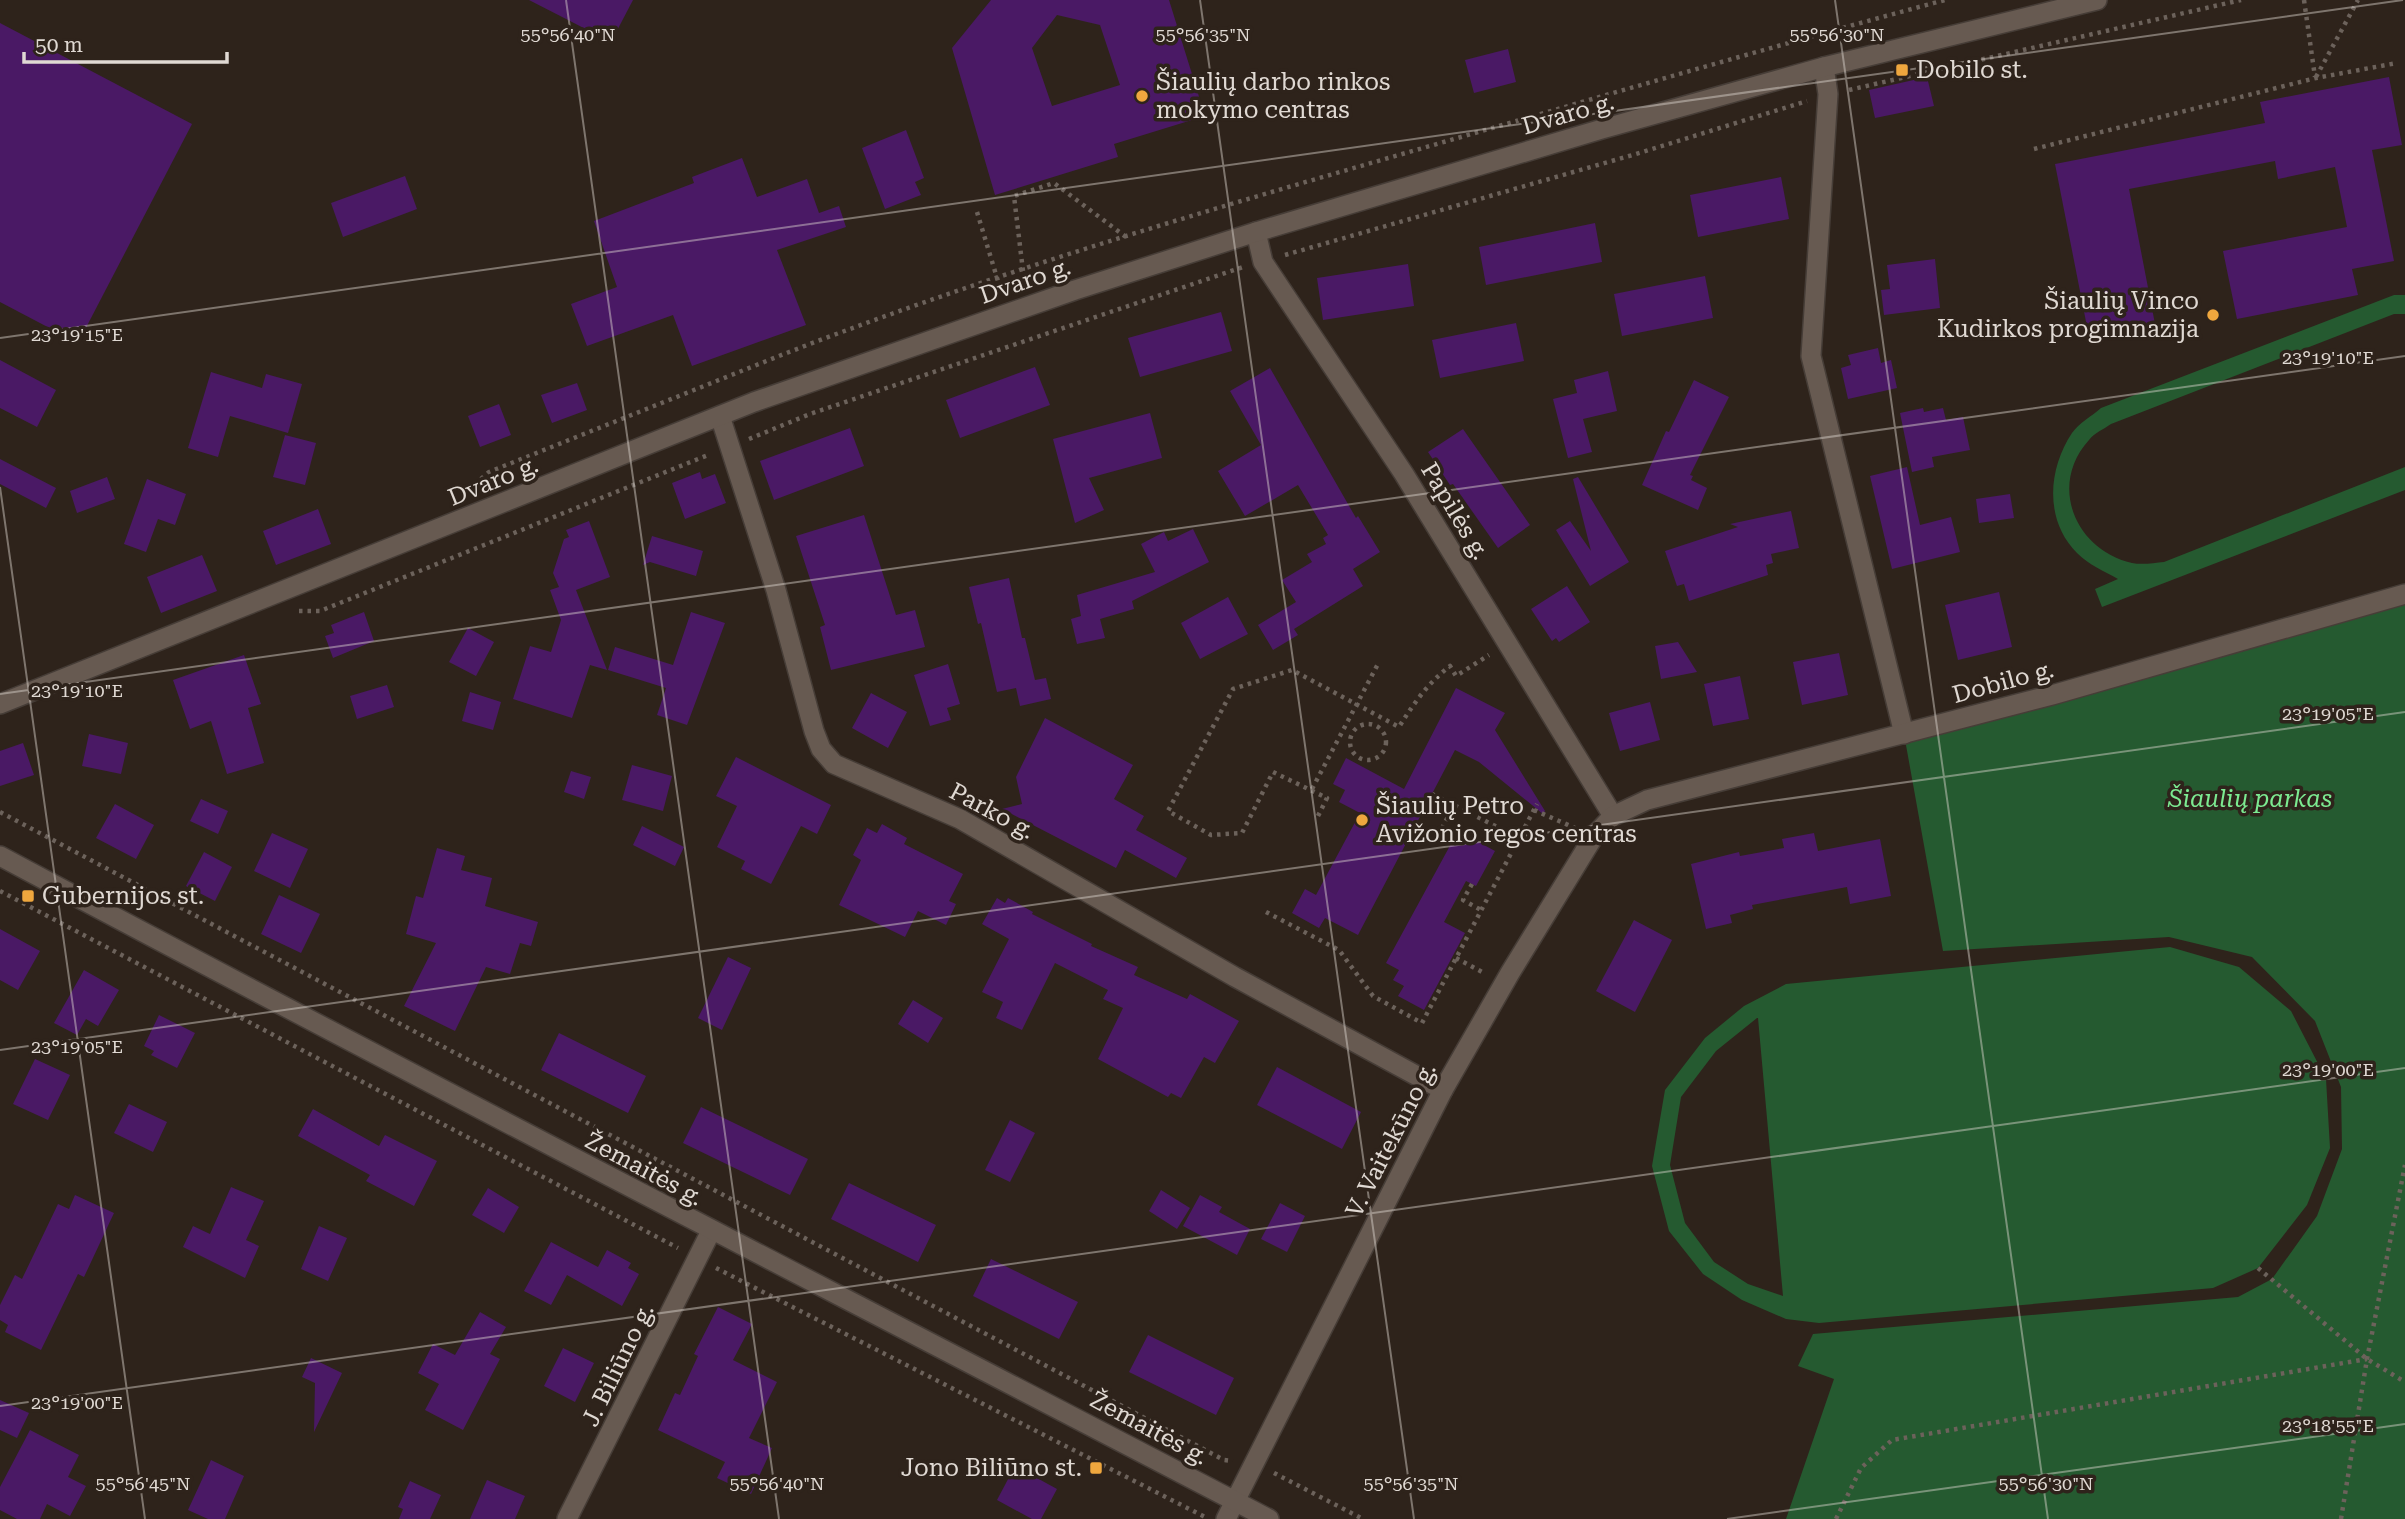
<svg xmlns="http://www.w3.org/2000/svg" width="2405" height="1519" font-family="'Roboto Serif',serif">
  <rect width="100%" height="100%" fill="#2e231b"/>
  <g fill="#255a30" fill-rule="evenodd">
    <path d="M2394 295H2405V314H2394L2111 424C2104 429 2094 433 2089 440 2048 485 2075 550 2132 563 2142 565 2154 563 2164 562L2405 467V490L2102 607 2095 589 2118 579C2104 571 2089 565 2077 553 2044 520 2048 469 2072 433 2079 423 2092 416 2101 408Z"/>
    <polygon points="2405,594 2405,1519 1786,1519 1834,1379 1798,1366 1813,1334 2238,1297 2272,1279 2317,1216 2342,1149 2341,1087 2315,1021 2252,957 2169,937 1943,951 1904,734"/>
    <path d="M2170 947 2239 967 2291 1011 2326 1079 2330 1148 2307 1205 2258 1268 2213 1288 1819 1323 1786 1319 1742 1300 1703 1274 1669 1231 1652 1166 1665 1090 1705 1038 1744 1006 1786 984ZM1757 1018H1758L1783 1296 1748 1284 1714 1262 1685 1223 1670 1165 1681 1097 1716 1051Z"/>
  </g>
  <g fill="#4a1965" fill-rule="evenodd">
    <polygon points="529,0 633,0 611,42"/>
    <path d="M991 0H1169L1205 116 1114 144 1118 157 995 195 952 48ZM1057 15 1100 25 1120 85 1052 106 1032 48Z"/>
    <polygon points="0,23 192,124 78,343 0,302"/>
    <polygon points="1508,49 1516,82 1474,93 1465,60"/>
    <polygon points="1927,77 1934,106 1875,118 1869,90"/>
    <polygon points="2389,77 2402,145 2372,150 2394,261 2352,269 2358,295 2237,319 2223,251 2347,227 2335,167 2278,179 2275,161 2129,189 2155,324 2089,337 2055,164 2265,123 2260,102"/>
    <polygon points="906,130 924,178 915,182 921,195 885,209 862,148"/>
    <polygon points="742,158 757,197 807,179 819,213 839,206 846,227 777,250 806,325 692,366 673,315 587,346 571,304 617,287 594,221 694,183 692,177"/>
    <polygon points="405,176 417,209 343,237 331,203"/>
    <polygon points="1781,177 1789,219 1698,237 1690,195"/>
    <polygon points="1595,223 1602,262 1486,285 1479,247"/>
    <polygon points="1935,259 1940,308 1884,315 1881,290 1890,289 1887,265"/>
    <polygon points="1408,264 1414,306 1323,320 1317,278"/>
    <polygon points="1705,276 1713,318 1622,336 1614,294"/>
    <polygon points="1221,312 1232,351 1140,377 1128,338"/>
    <polygon points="1516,323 1524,361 1440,378 1432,340"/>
    <polygon points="1878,348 1881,363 1891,360 1897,388 1848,399 1841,368 1851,365 1848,355"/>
    <polygon points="0,360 56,390 37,427 0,408"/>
    <polygon points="1035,367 1050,405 960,438 946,400"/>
    <polygon points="1270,368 1356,518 1358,516 1380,552 1353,569 1363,586 1294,629 1298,635 1273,650 1258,625 1296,602 1282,580 1312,562 1307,554 1326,544 1323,538 1328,535 1298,485 1245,516 1218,471 1261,445 1230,391"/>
    <polygon points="1608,371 1617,411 1583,419 1592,452 1568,458 1553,399 1577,393 1574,380"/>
    <polygon points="211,372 262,388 266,374 302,384 288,433 230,416 218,457 188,448"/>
    <polygon points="1694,380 1729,397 1690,475 1693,476 1691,480 1707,488 1698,510 1642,485 1666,431 1669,432"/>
    <polygon points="577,383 587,410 552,423 541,395"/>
    <polygon points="499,404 511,435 480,447 468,416"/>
    <polygon points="1923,408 1924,412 1943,408 1946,420 1963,417 1970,450 1932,457 1934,467 1912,472 1900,413"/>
    <polygon points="1150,413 1162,458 1089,478 1104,510 1075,523 1053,439"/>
    <polygon points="850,428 864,466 774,500 760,461"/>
    <polygon points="1463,429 1530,525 1498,548 1453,484 1450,485 1428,452"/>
    <polygon points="285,435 316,443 305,485 273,477"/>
    <polygon points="0,459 56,488 46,508 0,484"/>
    <polygon points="1907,467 1920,525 1951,517 1960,552 1892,569 1870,476"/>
    <polygon points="700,472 702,479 715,474 726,503 685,519 672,483"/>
    <polygon points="107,477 115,499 77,513 70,491"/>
    <polygon points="1578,477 1629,562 1590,586 1556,530 1570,521 1591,551 1573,479"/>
    <polygon points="147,479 186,494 175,525 158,519 146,552 124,544"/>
    <polygon points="2010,494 2014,518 1979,523 1976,499"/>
    <polygon points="318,509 331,544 276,565 263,531"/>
    <polygon points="1791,511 1799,548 1771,554 1773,563 1766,565 1768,575 1689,601 1684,584 1677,586 1665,551 1738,527 1730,524"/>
    <polygon points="864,515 896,615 915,610 925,647 831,670 820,627 825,625 796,536"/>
    <polygon points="589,521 610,577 576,590 607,670 590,665 572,718 513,699 530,646 551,652 561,620 550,590 559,587 553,573 564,539 569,537 566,530"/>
    <polygon points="1193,529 1209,562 1132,601 1134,609 1100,619 1105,638 1077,644 1071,619 1081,616 1077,595 1155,572 1141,544 1164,532 1168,541"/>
    <polygon points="652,536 703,551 696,576 650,562 643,565"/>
    <polygon points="202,555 217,591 161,613 147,577"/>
    <polygon points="1009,578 1022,638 1025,638 1035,680 1046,678 1051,699 1020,706 1016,688 997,692 981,623 978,624 969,587"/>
    <polygon points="1567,586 1590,622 1559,642 1556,638 1552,641 1531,609"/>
    <polygon points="1999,592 2012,647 1958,660 1945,605"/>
    <polygon points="1228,597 1248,634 1200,659 1181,623"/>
    <polygon points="364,612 374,641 333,658 325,636 334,633 331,625"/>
    <polygon points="691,612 725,623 687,725 657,715 666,688 608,670 615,647 673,665"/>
    <polygon points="468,628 494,642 476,676 449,662"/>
    <polygon points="1678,642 1697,672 1661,679 1655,646"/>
    <polygon points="1839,653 1848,695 1802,705 1793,662"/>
    <polygon points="244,655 261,704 248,708 264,763 227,774 211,721 190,729 173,680"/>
    <polygon points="948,664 960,704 947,708 951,720 930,726 914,675"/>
    <polygon points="1740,676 1749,719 1713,726 1704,684"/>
    <polygon points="387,685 394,707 357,719 350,696"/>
    <polygon points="1456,688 1505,713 1495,730 1545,811 1543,814 1479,762 1455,750 1358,935 1325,918 1319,928 1292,913 1305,889 1316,895 1360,813 1339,802 1345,790 1333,784 1346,758 1404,789"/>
    <polygon points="470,692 501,702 493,730 462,721"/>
    <polygon points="871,693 907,712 888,748 852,728"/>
    <polygon points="1650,702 1660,740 1620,751 1609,713"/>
    <polygon points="1045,718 1133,765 1114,799 1144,816 1136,830 1187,858 1176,878 1125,850 1116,868 1002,809 1022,804 1016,777"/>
    <polygon points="89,734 128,743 121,774 82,766"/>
    <polygon points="23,743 34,775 0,786 0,751"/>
    <polygon points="736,757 831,805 817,834 801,826 771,884 741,869 745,861 717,847 737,806 716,796"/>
    <polygon points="632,765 672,776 663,811 622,800"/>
    <polygon points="571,771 591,777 584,799 564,792"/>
    <polygon points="201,799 228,811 218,834 190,821"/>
    <polygon points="115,804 154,825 136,859 96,838"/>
    <polygon points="882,824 907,838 904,844 963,874 949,901 956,904 946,925 918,911 905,937 839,905 861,860 853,855 867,828 877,833"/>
    <polygon points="642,826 684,847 675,866 633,845"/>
    <polygon points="1458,831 1495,851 1476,886 1466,881 1444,922 1465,933 1424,1010 1398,996 1404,986 1393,980 1399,970 1386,963"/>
    <polygon points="272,833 308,849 290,888 254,871"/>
    <polygon points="1814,833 1818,851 1880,839 1891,896 1850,904 1847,887 1752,905 1753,909 1730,915 1732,923 1706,929 1691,864 1739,852 1740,856 1784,848 1782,839"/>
    <polygon points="437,848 465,856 461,870 492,878 485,906 538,922 531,946 520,943 510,974 486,967 455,1031 404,1006 436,943 406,934 416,896 423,898"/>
    <polygon points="204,852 232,867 215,901 186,886"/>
    <polygon points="279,895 320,914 301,953 261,934"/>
    <polygon points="997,898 1005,903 1008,898 1033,912 1032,914 1092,944 1091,946 1138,967 1134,975 1187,999 1190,994 1239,1021 1215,1063 1204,1057 1181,1098 1171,1093 1168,1097 1098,1059 1123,1008 1103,999 1108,990 1055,963 1022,1030 996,1018 1003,1002 982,992 1009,939 982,924"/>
    <polygon points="1634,920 1672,940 1635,1012 1596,991"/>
    <polygon points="0,929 40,951 18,990 0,980"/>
    <polygon points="728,957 751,968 722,1030 698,1018"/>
    <polygon points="84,970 119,990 98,1026 86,1019 77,1035 54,1023"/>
    <polygon points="913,1000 943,1018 928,1043 898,1024"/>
    <polygon points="159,1015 195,1033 177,1068 151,1055 154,1051 144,1046"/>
    <polygon points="559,1033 646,1076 628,1113 541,1070"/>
    <polygon points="35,1059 70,1075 48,1120 13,1104"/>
    <polygon points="1277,1067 1361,1112 1342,1149 1257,1105"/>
    <polygon points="129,1104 167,1122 153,1152 114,1133"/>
    <polygon points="701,1107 808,1159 790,1195 683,1143"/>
    <polygon points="313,1109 379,1146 385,1135 437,1161 414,1206 366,1181 370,1175 298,1136"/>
    <polygon points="1010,1120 1035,1133 1010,1182 985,1170"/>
    <polygon points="849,1183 936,1225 918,1262 831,1219"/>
    <polygon points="231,1187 264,1201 246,1240 259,1246 245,1278 183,1247 193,1226 210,1234"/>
    <polygon points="488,1188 519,1207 504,1233 472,1215"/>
    <polygon points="1161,1190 1190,1208 1177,1229 1149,1211"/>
    <polygon points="75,1195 114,1213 84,1277 78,1274 41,1350 5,1332 8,1325 0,1320 0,1305 15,1275 22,1279 58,1204 69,1209"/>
    <polygon points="1200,1195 1222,1207 1219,1212 1250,1229 1237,1255 1183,1226"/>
    <polygon points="1280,1203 1305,1216 1287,1252 1261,1239"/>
    <polygon points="319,1226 347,1238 328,1281 301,1269"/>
    <polygon points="551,1242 598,1267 607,1250 631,1263 628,1268 639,1274 622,1306 567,1275 551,1305 524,1291"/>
    <polygon points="991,1259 1078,1302 1059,1339 973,1296"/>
    <polygon points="718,1307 752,1324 733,1360 777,1382 749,1438 772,1448 751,1494 717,1478 725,1462 658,1430 675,1393 680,1395 698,1356 694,1354"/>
    <polygon points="480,1312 506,1327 490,1354 500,1359 463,1430 425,1410 439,1384 418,1373 433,1344 455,1355"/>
    <polygon points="1148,1335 1234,1378 1216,1415 1129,1372"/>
    <polygon points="563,1348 594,1363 575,1402 544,1386"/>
    <polygon points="311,1358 342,1373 314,1432 315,1383 302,1377"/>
    <polygon points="0,1400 29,1413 17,1438 0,1430"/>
    <polygon points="30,1430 79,1455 68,1477 86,1486 70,1516 47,1504 40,1519 17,1519 0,1510 0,1487"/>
    <polygon points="211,1460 244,1476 225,1519 208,1519 188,1510"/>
    <polygon points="1015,1466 1057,1489 1041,1519 1032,1519 997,1500"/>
    <polygon points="487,1480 525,1496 515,1519 470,1519"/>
    <polygon points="410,1481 441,1495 430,1519 399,1519 403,1509 398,1507"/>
  </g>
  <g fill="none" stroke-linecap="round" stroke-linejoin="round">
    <g stroke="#463d37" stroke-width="22">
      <g id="minor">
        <polyline points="1824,67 1828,94 1811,356 1904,734"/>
        <polyline points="1256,232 1263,262 1404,474 1613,816"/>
        <polyline points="720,416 776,590 814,731 821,749 834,764 960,819 1235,977 1443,1090"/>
        <polyline points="567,1519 711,1231"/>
        <polyline points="1226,1519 1443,1090 1510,973 1594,836 1613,816 1647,800 2052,695 2405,594"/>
      </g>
    </g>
    <g stroke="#463d37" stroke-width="22">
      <g id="secondary">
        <polyline points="0,704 754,402 1075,290 1256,232 1602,129 1824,67 2097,0"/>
        <path d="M0 856C421 1081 846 1298 1269 1519"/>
      </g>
    </g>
    <g stroke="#6c625b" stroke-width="4.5" stroke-dasharray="3.5 5" stroke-linecap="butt">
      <polyline points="2304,0 2315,77"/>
      <polyline points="2316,77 2358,0"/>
      <polyline points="1849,90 2241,0"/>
      <polyline points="2034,149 2316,78 2397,63"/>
      <polyline points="977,212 1001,291"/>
      <polyline points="1285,255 1636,154 1807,101"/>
      <polyline points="1023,271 1014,196 1054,183 1126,237"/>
      <polyline points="749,439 810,414 1243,267"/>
      <path d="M468 490 489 472 784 354C992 273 1208 210 1423 148 1596 98 1770 47 1945 0"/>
      <polyline points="299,611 320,611 708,455"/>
      <circle cx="1368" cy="742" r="18"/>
      <polyline points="1312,789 1379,662"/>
      <polyline points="1432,794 1519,838"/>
      <polyline points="1534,810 1575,828"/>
      <polyline points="0,812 1224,1460 1233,1461"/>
      <path d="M1318 816 1327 798 1273 772 1242 833 1211 835 1168 811 1233 689 1292 670 1399 727C1414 703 1428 683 1450 666L1456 676 1489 655"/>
      <polyline points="1438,836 1454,805"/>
      <polyline points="1472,884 1463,900 1481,910"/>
      <polyline points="0,891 678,1248"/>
      <polyline points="1266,912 1339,950 1373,996 1422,1023 1537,804"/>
      <polyline points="1456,958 1486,974"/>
      <polyline points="716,1268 1205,1517"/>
      <polyline points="2258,1268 2367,1359 2405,1382"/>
      <polyline points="1274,1473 1363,1519"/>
      <polyline points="1836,1519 1861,1468 1892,1440 2367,1359"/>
      <polyline points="2341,1519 2367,1359 2405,1165"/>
    </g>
    <use href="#minor" stroke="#675a51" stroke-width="19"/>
    <use href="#secondary" stroke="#675a51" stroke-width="19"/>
  </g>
  <path fill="none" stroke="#e0d9d3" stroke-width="2" stroke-opacity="0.45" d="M566 0 779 1519M1200 0 1414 1519M1835 0 2048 1519M0 338 2403 0M0 487 145 1519M0 694 2405 356M0 1050 2405 712M0 1406 2405 1068M1727 1519 2405 1424"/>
  <g fill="#efa73e" stroke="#2e231b" stroke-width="2.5">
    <rect x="1895" y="63" width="14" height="14" rx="3.5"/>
    <circle cx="1142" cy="96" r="7"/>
    <circle cx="2213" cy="315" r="7"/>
    <circle cx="1362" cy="820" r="7"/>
    <rect x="21" y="889" width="14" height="14" rx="3.5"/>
    <rect x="1089" y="1461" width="14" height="14" rx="3.5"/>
  </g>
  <g text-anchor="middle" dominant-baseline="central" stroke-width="7" stroke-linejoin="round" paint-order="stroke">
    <g font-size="24" fill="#e0d9d3" stroke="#2e231b" text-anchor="start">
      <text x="1916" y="70">Dobilo st.</text>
      <text x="1156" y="82">Šiaulių darbo rinkos<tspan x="1156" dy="28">mokymo centras</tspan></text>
      <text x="2199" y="301" text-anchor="end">Šiaulių Vinco<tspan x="2199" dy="28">Kudirkos progimnazija</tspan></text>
      <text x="1376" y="806">Šiaulių Petro<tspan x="1376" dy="28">Avižonio regos centras</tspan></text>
      <text x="42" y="896">Gubernijos st.</text>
      <text x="1082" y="1468" text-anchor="end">Jono Biliūno st.</text>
    </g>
    <g font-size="24" fill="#e0d9d3" stroke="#2e231b">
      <text transform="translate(1568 114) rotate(-16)">Dvaro g.</text>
      <text transform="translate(1025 281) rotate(-19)">Dvaro g.</text>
      <text transform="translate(493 481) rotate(-22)">Dvaro g.</text>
      <text transform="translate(1455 511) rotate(59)">Papilės g.</text>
      <text transform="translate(2003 682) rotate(-15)">Dobilo g.</text>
      <text transform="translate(992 811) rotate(28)">Parko g.</text>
      <text transform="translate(1391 1140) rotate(-63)">V. Vaitekūno g.</text>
      <text transform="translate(644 1169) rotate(28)">Žemaitės g.</text>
      <text transform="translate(618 1365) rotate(-64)">J. Biliūno g.</text>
      <text transform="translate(1149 1428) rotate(28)">Žemaitės g.</text>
    </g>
    <g font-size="24" font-style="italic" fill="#7cea91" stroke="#2e231b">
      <text x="2250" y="799">Šiaulių parkas</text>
    </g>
  </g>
  <g font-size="18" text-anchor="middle" fill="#e0d9d3" stroke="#2e231b" stroke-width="7" stroke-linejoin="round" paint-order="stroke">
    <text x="568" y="41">55°56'40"N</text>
    <text x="1203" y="41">55°56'35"N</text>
    <text x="1837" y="41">55°56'30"N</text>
    <text x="77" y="341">23°19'15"E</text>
    <text x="2328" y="364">23°19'10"E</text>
    <text x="77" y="697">23°19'10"E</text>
    <text x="2328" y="720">23°19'05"E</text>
    <text x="77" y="1053">23°19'05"E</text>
    <text x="2328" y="1076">23°19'00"E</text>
    <text x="77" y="1409">23°19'00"E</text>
    <text x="2328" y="1432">23°18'55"E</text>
    <text x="143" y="1490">55°56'45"N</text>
    <text x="777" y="1490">55°56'40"N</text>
    <text x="1411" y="1490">55°56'35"N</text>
    <text x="2046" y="1490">55°56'30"N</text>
  </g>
  <path d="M24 52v10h203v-10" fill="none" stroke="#e0d9d3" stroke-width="3.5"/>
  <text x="35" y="52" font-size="21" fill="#e0d9d3" stroke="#2e231b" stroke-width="5" paint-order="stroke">50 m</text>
</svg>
